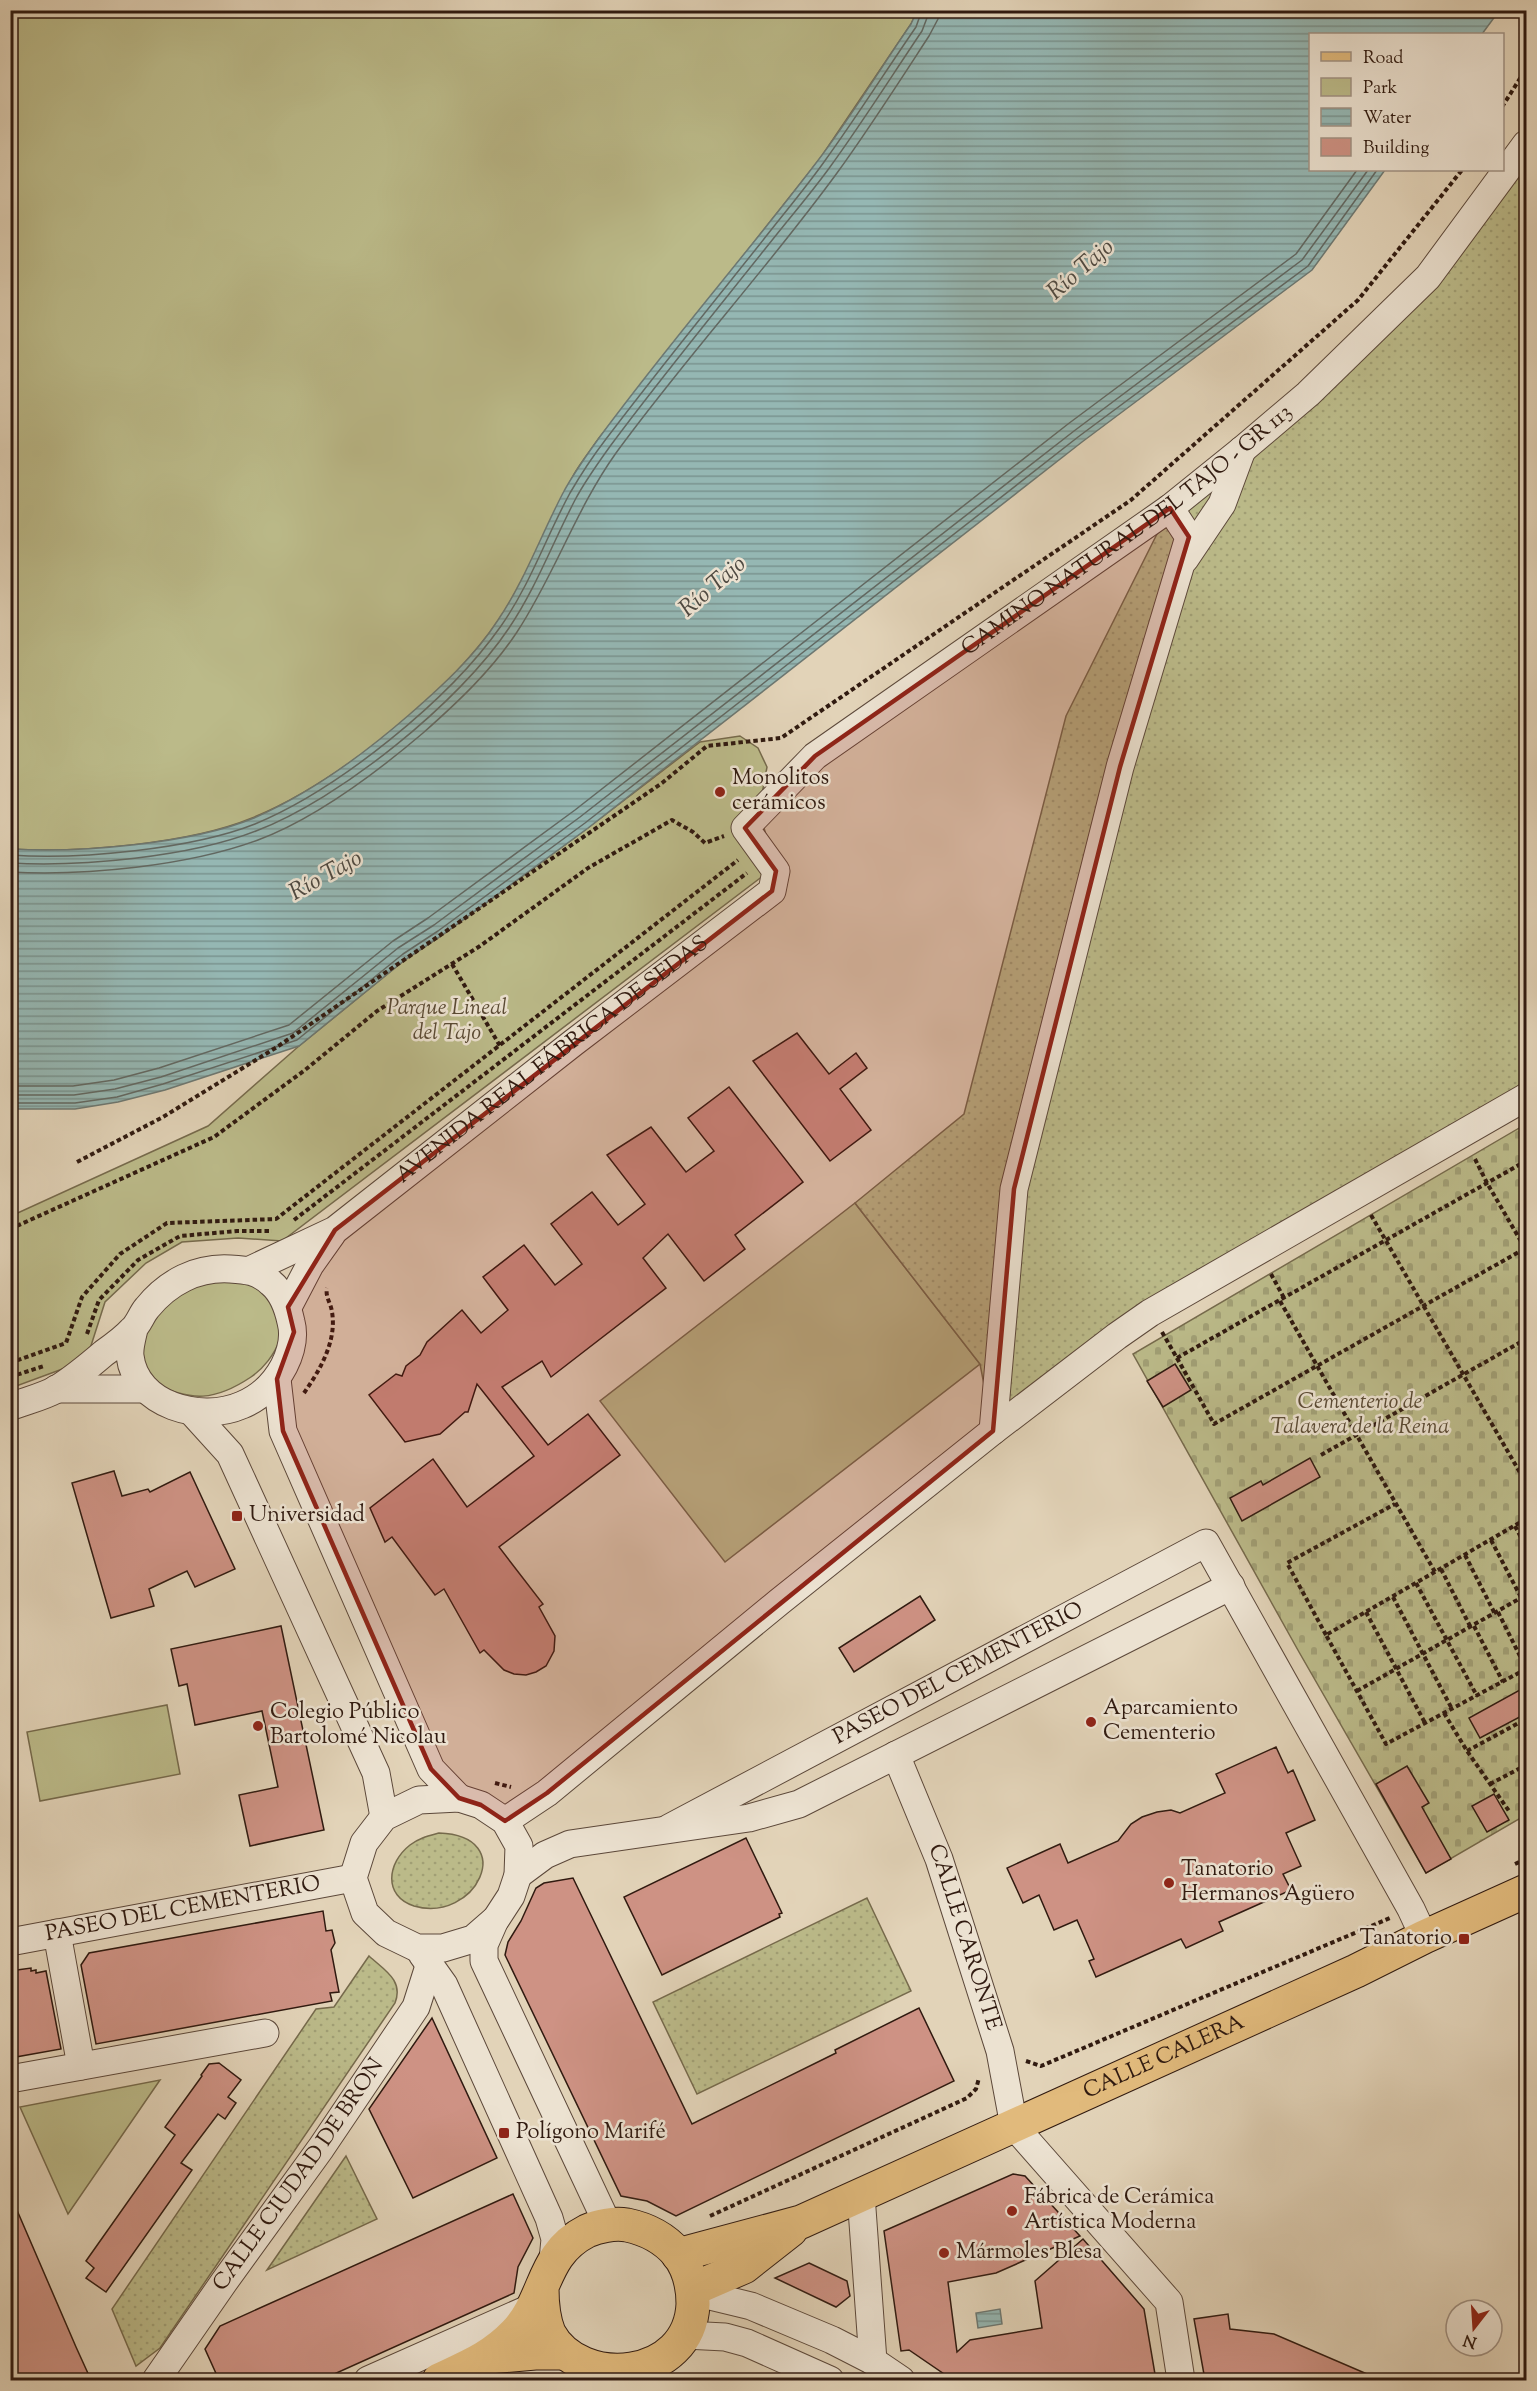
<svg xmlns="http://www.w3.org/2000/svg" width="1537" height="2391" font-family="'Sorts Mill Goudy',serif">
  <defs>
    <pattern id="cemetery-stones" width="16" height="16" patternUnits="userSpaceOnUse" patternTransform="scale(1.5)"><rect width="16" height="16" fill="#bbba89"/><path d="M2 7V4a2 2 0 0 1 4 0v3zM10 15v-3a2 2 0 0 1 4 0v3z" fill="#a19f75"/></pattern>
    <pattern id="garden-dots" width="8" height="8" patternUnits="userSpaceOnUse" patternTransform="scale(1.5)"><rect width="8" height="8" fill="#bbba89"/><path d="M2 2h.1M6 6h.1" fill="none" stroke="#a19f75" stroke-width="1.8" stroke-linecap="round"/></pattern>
    <pattern id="water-rules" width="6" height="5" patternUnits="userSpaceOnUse" patternTransform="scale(1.5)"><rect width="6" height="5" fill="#95b7b3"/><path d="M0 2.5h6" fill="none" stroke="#7a9490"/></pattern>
  </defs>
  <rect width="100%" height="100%" fill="#e2d3b8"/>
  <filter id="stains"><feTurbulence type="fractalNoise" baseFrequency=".00333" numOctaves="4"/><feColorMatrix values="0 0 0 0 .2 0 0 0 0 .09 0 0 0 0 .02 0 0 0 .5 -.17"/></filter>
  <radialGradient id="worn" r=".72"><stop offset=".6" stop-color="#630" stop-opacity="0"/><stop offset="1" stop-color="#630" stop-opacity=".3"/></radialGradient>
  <g fill="#bbba89" stroke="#766a4c" stroke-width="1.5">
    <path d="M10 11H917L911 24 819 160 599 438C590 451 580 463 573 476 547 524 528 576 498 621 447 695 335 784 252 818 189 844 79 853 10 849Z"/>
    <polygon points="740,736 758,748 767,767 759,810 766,835 780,863 282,1241 238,1238 182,1242 146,1263 105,1302 88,1355 76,1364 11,1388 11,1216 208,1126 299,1046 406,959 441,936 588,828 700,742"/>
    <polygon points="855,1203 980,1364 725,1562 600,1401"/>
    <path d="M251 1280 277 1304C278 1315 282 1330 279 1341 275 1354 263 1369 251 1377 215 1401 192 1402 152 1383L136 1348 139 1336 171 1298 203 1282Z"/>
    <polygon points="167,1705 180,1774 40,1801 27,1732"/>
    <polygon points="160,2080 68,2214 20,2107"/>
  </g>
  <polygon fill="url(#cemetery-stones)" stroke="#766a4c" stroke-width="1.5" points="1526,1124 1526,1815 1426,1873 1299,1652 1133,1354"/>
  <g fill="url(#garden-dots)" stroke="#766a4c" stroke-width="1.5">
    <polygon points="1526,144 1526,1096 1092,1354 993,1431 980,1364 855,1203 964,1114 1066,716 1170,508 1308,394"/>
    <path d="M439 1833C520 1836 475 1924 414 1906 383 1896 387 1863 410 1845 419 1838 428 1836 439 1833Z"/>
    <polygon points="867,1898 911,1991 697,2094 653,2002"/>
    <path d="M369 1956C384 1970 404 1980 395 2003L160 2348 136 2366 112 2309 316 2009 334 2007Z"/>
    <polygon points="346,2156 377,2219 267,2270"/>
  </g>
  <g fill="url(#water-rules)" stroke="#6d7872" stroke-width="1.5">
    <path d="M917 11H1499L1482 34H1310V170H1385L1312 270 1082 442 588 828 441 936 406 959 299 1046 165 1090 118 1102 75 1109H11V849C79 853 191 844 254 818 311 793 363 755 410 714 442 686 475 656 498 620 525 580 541 535 563 493 573 474 586 456 599 438 668 344 745 256 816 163 850 119 879 70 911 24Z"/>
    <polygon points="1000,2309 1002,2324 978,2328 976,2313"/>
  </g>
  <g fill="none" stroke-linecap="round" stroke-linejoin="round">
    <g stroke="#626862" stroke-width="1.5">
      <path d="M10 855C79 860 192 849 255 824 339 789 449 700 501 626 530 585 546 537 570 493 581 474 593 456 606 439 656 373 708 309 760 244 781 217 804 190 824 162 856 118 885 72 916 27L922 10"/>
      <path d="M10 863C81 867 190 857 256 831 340 799 459 703 509 628 536 588 553 542 575 500 585 481 598 463 611 445 663 375 719 307 773 239 792 215 812 192 830 167 862 123 891 77 922 31L930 10"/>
      <path d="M10 872C86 876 187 866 258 840 317 818 376 773 423 733 458 702 492 670 517 632 555 574 576 509 616 453 686 357 767 269 837 173 869 129 899 82 929 36L938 19 939 10"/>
      <polyline points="10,1086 73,1086 114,1080 159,1068 289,1025 393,941 428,918 575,810 1068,424 1296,254 1357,170"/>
      <polyline points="10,1095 74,1095 115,1089 161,1077 293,1033 398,948 434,925 580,817 1074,431 1302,260 1368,170"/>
      <polyline points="10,1103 75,1103 117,1097 163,1084 297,1040 403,954 438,931 585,823 1078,437 1308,266 1377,170"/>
    </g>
  </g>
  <g fill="#ce9284" stroke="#301a10" stroke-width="1.5">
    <polygon points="797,1033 829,1074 856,1053 867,1068 840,1089 871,1130 830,1161 753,1061"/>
    <polygon points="729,1087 803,1182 735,1235 745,1249 704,1281 668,1234 643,1258 666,1288 551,1377 542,1361 502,1387 548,1445 588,1414 620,1455 499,1547 543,1604 539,1607 555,1636 554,1651 546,1666 536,1672 526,1675 514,1674 504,1670 484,1650 480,1653 444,1589 435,1595 392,1537 385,1542 370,1508 433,1459 467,1507 534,1456 477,1384 468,1412 465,1412 440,1434 405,1442 369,1395 396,1374 402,1376 406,1366 420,1355 427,1342 462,1310 481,1333 508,1310 483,1277 524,1245 555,1285 582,1264 551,1224 592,1192 618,1225 645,1204 607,1155 651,1127 686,1172 714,1151 688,1118"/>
    <polygon points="1175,1364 1191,1390 1163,1407 1147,1381"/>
    <polygon points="1310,1458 1320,1477 1242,1521 1230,1498 1261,1481 1263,1485"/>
    <polygon points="114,1471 122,1496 148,1489 150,1492 190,1472 235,1569 195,1587 187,1571 149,1589 154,1606 111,1618 72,1483"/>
    <polygon points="920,1596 935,1620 854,1672 839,1648"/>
    <polygon points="281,1626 324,1830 250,1846 239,1795 278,1787 262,1711 195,1725 187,1684 179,1686 171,1649"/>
    <polygon points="1527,1686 1527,1713 1480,1738 1469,1718"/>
    <polygon points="1276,1747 1288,1773 1293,1770 1315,1820 1286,1833 1301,1866 1283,1874 1291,1890 1219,1922 1223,1931 1186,1948 1181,1939 1096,1977 1089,1961 1094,1959 1077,1920 1054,1930 1039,1895 1023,1903 1007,1868 1060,1844 1068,1863 1118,1841 1131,1824 1142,1817 1157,1812 1171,1810 1180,1813 1225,1793 1216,1774"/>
    <polygon points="1407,1766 1429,1803 1422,1807 1451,1859 1426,1873 1376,1784"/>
    <polygon points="1494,1794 1509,1820 1487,1832 1472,1806"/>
    <polygon points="746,1838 782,1913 779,1914 780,1917 662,1975 624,1897"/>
    <polygon points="573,1878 692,2124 836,2053 835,2050 919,2008 954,2081 676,2216 647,2201 621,2196 505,1955 508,1942 521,1921 536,1888 544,1883"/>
    <polygon points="323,1911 326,1931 332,1930 335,1943 331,1950 339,1992 330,1993 332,2001 96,2044 81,1965 89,1953"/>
    <polygon points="31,1968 31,1971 36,1970 36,1973 46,1971 61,2049 10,2058 10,1971"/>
    <polygon points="432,2018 497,2158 413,2198 369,2109"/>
    <polygon points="219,2063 241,2080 228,2097 236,2103 225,2119 218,2114 181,2163 192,2170 106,2292 86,2278 94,2268 86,2261 175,2135 165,2127 202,2076 201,2075 209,2064"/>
    <polygon points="1013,2174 1025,2176 1080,2236 996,2273 948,2282 957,2352 970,2340 1042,2328 1035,2281 1083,2239 1144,2309 1156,2380 953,2380 909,2350 901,2351 884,2231"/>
    <polygon points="10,2194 76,2347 91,2380 10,2380"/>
    <polygon points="513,2194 533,2238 518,2267 514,2293 321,2380 219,2380 205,2349 220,2326"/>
    <polygon points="809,2263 847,2281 850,2296 836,2307 775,2278"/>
    <polygon points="1228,2314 1230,2329 1274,2334 1381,2380 1205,2380 1194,2319"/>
  </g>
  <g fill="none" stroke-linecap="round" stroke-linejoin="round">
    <g stroke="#5c483a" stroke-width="29">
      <g id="minor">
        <polyline points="1185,559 1222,504 1242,450"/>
        <path id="s1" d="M250 1270 335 1230 573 1043 772 891 776 871 745 828 815 756 1170 508 1242 450 1308 394 1428 277 1526 144"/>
        <polyline points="288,1307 310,1265 332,1234"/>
        <polyline points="277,1379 283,1431 431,1769 459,1798"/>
        <polyline points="56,1389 145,1389"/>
        <path d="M10 1407C25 1401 43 1397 57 1389 73 1379 90 1365 104 1353 114 1346 124 1339 132 1330 139 1324 141 1315 147 1308 168 1282 197 1267 230 1269 247 1270 258 1271 271 1283 283 1293 288 1308 291 1322 295 1337 291 1352 284 1366 275 1383 261 1397 242 1405 201 1423 136 1406 130 1356 129 1348 132 1338 134 1329"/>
        <polyline points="191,1411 230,1454 376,1773 384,1817"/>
        <polyline points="993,1431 1014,1189 1120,767 1189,537 1170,508"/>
        <path id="s2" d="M896 1755 939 1859 1000 2051 1014 2126 1169 2302 1181 2380"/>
        <polygon points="459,1798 481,1805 505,1821 519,1846 518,1875 511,1896 496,1919 473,1939 443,1948 417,1948 386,1933 365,1913 353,1878 364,1843 384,1817 419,1800"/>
        <polyline points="505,1821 547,1793 779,1602 993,1431 1117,1336 1150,1313 1526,1097"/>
        <path id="s3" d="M669 1828 1206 1543 1411 1909 1424 1937"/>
        <polyline points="518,1875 545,1855 570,1844 749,1818 799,1804 1231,1586"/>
        <polyline points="495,1920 484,1945 484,1961 608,2225"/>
        <polyline points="57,1933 81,2066"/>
        <path id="s4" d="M10 1942 353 1878"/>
        <polyline points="422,1954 444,1985 549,2218 555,2239 553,2260"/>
        <polyline points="10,2079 265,2033"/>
        <polyline points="861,2195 873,2361"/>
        <polyline points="693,2292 751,2306 832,2340 873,2361 901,2380"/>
        <polyline points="685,2335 725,2337 747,2343 830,2380"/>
        <path id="s5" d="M156 2380 224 2282 321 2148 416 2007 430 1963"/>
        <polyline points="368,2380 535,2306"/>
      </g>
    </g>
    <g stroke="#301a10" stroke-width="35">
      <g id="major">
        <path id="s6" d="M678 2255 801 2222 1356 1971 1424 1937 1526 1891"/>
        <polyline points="693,2289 744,2267 791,2230"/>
        <polyline points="489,2357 535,2353 563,2353"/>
        <path d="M439 2380C469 2366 492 2357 515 2333 548 2298 540 2255 587 2231 598 2226 614 2223 627 2225 646 2229 664 2238 677 2253 689 2268 693 2286 693 2304 690 2381 580 2391 549 2333 543 2318 542 2304 542 2288"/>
      </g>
    </g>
    <g stroke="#301a10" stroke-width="4" stroke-dasharray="4.5 3" stroke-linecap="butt">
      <polyline points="1502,107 1526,69"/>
      <polyline points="452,964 500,1046"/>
      <polyline points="1475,1159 1487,1183 1526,1250"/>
      <polyline points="77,1162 163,1117 277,1047 662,783 707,746 781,738 1131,500 1358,300 1462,170"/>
      <polyline points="1371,1215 1526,1483"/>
      <polyline points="294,1220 747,873"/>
      <polyline points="10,1229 214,1137 305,1070 377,1011 480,946 588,868 672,820 693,832 705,843 724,836"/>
      <polyline points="1271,1274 1284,1298"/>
      <polyline points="1280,1301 1435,1572"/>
      <polyline points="1162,1332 1177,1358 1526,1161"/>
      <polyline points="87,1334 99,1300 138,1260 180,1236 237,1231 272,1231"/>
      <polyline points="1177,1358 1214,1424 1526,1248"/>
      <polyline points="10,1363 66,1343 82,1297 120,1254 167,1223 276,1219 738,860"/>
      <polyline points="10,1377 44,1366"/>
      <path d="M304 1393C320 1370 337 1341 332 1312 331 1303 325 1297 327 1288"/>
      <polyline points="1321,1455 1526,1339"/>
      <polyline points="1526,1519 1326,1635 1386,1744 1526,1669"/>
      <polyline points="1515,1526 1526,1547"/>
      <polyline points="1491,1540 1526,1607"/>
      <polyline points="1465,1555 1495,1614"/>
      <polyline points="1441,1569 1471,1628"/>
      <polyline points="1416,1583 1477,1696"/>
      <polyline points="1393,1597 1452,1709"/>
      <polyline points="1366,1612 1425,1723"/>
      <polyline points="1498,1612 1526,1668"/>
      <polyline points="1474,1626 1503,1682"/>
      <polyline points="1326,1635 1287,1563 1395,1504"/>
      <polyline points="1357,1691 1526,1595"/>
      <polyline points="1444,1713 1467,1751 1509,1811"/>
      <polyline points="1467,1751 1526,1719"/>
      <polyline points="495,1783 511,1787"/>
      <polyline points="1490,1784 1526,1765"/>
      <polyline points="1515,1864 1526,1859"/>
      <polyline points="1026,2061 1041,2066 1390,1918"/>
      <polyline points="710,2216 967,2098 976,2089 979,2078"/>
    </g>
    <use href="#minor" stroke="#ece2d1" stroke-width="27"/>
    <use href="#major" stroke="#e1ba7c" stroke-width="33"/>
  </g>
  <path fill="#8f2418" fill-opacity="0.2" stroke="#8f2418" stroke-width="4.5" stroke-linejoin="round" d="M1170 508 1189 537 1120 767 1014 1189 993 1431 547 1793 505 1821 481 1805 459 1798 431 1769 283 1431 277 1379 294 1332 288 1307 335 1230 772 891 776 871 745 828 815 756Z"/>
  <g fill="#8f2418" stroke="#ece2d1" stroke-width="2">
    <circle cx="720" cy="792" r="6"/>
    <rect x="231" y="1510" width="12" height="12" rx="3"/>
    <circle cx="1091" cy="1722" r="6"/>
    <circle cx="258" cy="1726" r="6"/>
    <circle cx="1169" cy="1883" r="6"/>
    <rect x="1458" y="1933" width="12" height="12" rx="3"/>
    <rect x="498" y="2127" width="12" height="12" rx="3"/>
    <circle cx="1012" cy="2211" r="6"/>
    <circle cx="944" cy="2253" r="6"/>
  </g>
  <g text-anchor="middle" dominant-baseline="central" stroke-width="5" stroke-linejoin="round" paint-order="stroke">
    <g font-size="22" fill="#301a10" stroke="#ece2d1">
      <text stroke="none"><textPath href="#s1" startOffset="1206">CAMINO NATURAL DEL TAJO - GR 113</textPath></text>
      <text stroke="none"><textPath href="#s1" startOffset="370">AVENIDA REAL FÁBRICA DE SEDAS</textPath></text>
      <text stroke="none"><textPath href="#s3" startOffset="328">PASEO DEL CEMENTERIO</textPath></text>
      <text stroke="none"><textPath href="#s4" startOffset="176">PASEO DEL CEMENTERIO</textPath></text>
      <text stroke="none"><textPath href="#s2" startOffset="195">CALLE CARONTE</textPath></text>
      <text stroke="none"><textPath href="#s6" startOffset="526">CALLE CALERA</textPath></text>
      <text stroke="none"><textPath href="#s5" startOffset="250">CALLE CIUDAD DE BRON</textPath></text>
    </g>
    <g font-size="22" fill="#301a10" stroke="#ece2d1" text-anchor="start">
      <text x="732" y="779">Monolitos<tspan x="732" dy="25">cerámicos</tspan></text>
      <text x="249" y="1516">Universidad</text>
      <text x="1103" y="1709">Aparcamiento<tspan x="1103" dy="25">Cementerio</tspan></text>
      <text x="270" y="1713">Colegio Público<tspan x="270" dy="25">Bartolomé Nicolau</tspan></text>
      <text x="1181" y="1870">Tanatorio<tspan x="1181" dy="25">Hermanos Agüero</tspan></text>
      <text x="1452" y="1939" text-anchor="end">Tanatorio</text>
      <text x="516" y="2133">Polígono Marifé</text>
      <text x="1024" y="2198">Fábrica de Cerámica<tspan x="1024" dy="25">Artística Moderna</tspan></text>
      <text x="956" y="2253">Mármoles Blesa</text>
    </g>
    <g font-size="22" font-style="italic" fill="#5a4a34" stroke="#ece2d1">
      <text x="447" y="1009">Parque Lineal<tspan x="447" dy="25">del Tajo</tspan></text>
      <text x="1360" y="1403">Cementerio de<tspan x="1360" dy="25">Talavera de la Reina</tspan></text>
    </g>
    <g font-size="24" font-style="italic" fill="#4e4941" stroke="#ece2d1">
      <text transform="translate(1081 270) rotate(-41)">Río Tajo</text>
      <text transform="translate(713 587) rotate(-41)">Río Tajo</text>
      <text transform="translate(326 876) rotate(-29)">Río Tajo</text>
    </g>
  </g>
  <rect width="1537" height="2391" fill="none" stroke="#e2d3b8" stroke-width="36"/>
  <rect x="12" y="12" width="1513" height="2367" fill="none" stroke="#301a10" stroke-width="3"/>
  <rect x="18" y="18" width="1501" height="2355" fill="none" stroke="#301a10" stroke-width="1.5"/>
  <rect x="1309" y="33" width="195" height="138" fill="#ece2d1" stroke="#a19284" stroke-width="1.5"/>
  <rect x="1321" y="52" width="30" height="9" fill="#e1ba7c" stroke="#a19284" stroke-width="1.5"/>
  <text x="1363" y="63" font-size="18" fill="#301a10">Road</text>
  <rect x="1321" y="78" width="30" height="18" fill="#bbba89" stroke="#a19284" stroke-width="1.5"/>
  <text x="1363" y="93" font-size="18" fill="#301a10">Park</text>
  <rect x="1321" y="108" width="30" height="18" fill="url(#water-rules)" stroke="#a19284" stroke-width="1.5"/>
  <text x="1363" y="123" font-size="18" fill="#301a10">Water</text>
  <rect x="1321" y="138" width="30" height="18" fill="#ce9284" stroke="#a19284" stroke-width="1.5"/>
  <text x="1363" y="153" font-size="18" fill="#301a10">Building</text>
  <g transform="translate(1474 2328) rotate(197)"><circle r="28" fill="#ece2d1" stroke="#a19284" stroke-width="1.5"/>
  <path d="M0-4.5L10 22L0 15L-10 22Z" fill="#8f2418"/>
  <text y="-9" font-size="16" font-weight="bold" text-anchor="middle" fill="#301a10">N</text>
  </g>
  <rect width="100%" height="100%" filter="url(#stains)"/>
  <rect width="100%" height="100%" fill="url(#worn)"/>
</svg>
